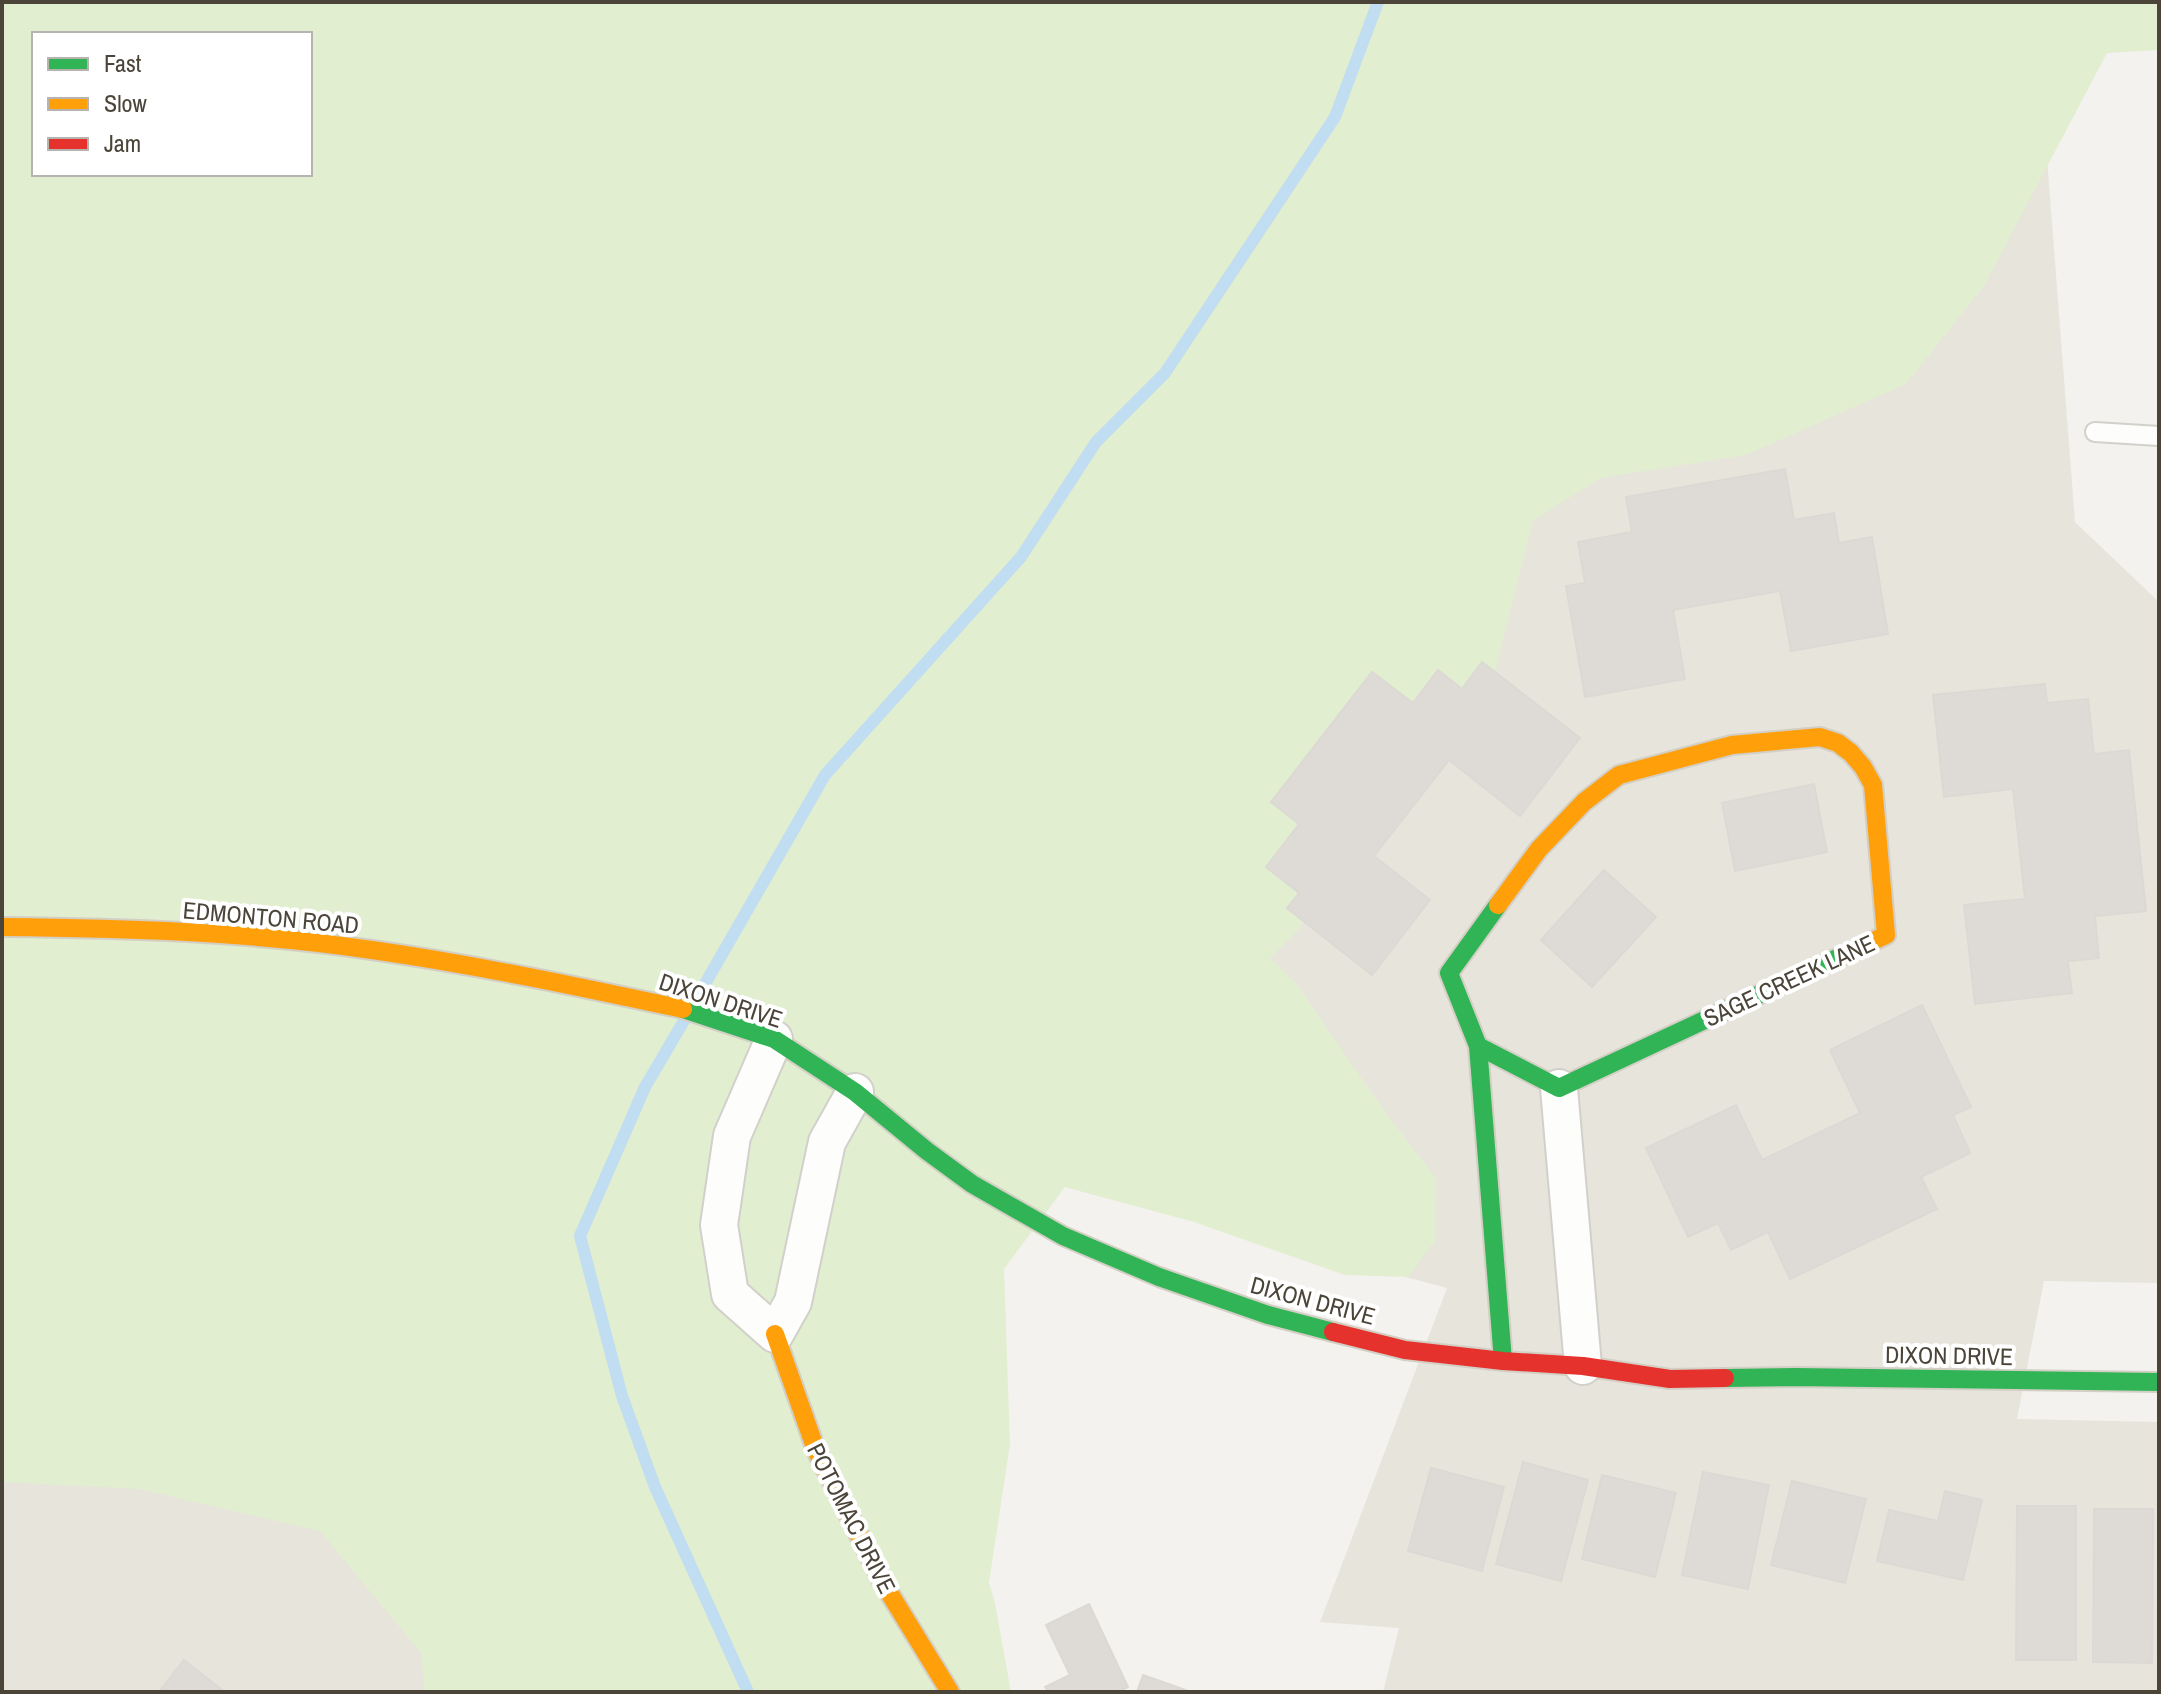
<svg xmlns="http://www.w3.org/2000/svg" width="2161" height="1694" font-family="'Archivo Narrow',sans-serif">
  <rect width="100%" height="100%" fill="#f4f2ee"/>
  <g fill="#e7e4dc">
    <polygon points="2035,2 2075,522 2159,602 2159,1283 2044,1281 2017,1419 2159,1422 2159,1692 1383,1692 1399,1628 1320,1622 1447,1288 1065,1187 1238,723"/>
    <polygon points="2,1437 496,1447 558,1692 2,1692"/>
  </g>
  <path fill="#e1eecf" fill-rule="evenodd" d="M2 2H2159V50L2107 53 1984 286 1906 384 1746 455 1600 478 1533 521 1494 675 1296 932 1270 958 1295 982 1385 1112 1436 1178 1435 1241 1408 1277 1345 1275 1194 1222 1065 1187 1004 1269 1010 1444 989 1583 995 1603 1011 1692H425L421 1653 320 1531 139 1489 2 1482ZM34 34H310V174H34Z"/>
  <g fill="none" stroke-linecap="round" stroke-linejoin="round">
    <g stroke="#c0ddf1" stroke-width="12">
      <polyline points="694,1003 825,775 1021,557 1096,442 1165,373 1335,117 1378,2"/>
      <polyline points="685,1019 645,1087 580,1236 622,1396 655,1487 748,1692"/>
    </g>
  </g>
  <g fill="#dedbd6" stroke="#dcd9d4" stroke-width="2">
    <polygon points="1785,469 1794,520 1834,513 1839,543 1872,537 1888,634 1791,651 1780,591 1673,610 1685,679 1585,697 1566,586 1585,583 1578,542 1632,532 1626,497"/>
    <polygon points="1482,662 1580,738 1520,816 1449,760 1374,856 1430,900 1372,975 1287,908 1299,893 1266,867 1299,824 1271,802 1372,672 1413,703 1438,670 1462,689"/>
    <polygon points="2045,684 2047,703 2088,699 2094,754 2129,750 2146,911 2095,916 2099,958 2068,961 2072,993 1975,1004 1964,905 2025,899 2013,789 1944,797 1933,695"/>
    <polygon points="1814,784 1827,852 1735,871 1722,803"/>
    <polygon points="1604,870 1656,917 1592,987 1541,940"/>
    <polygon points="1922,1005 1971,1107 1953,1115 1970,1153 1921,1177 1937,1209 1790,1279 1768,1232 1731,1250 1718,1223 1688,1237 1646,1148 1736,1105 1762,1160 1860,1113 1830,1050"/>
    <polygon points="1523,1462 1588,1480 1561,1581 1496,1564"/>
    <polygon points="1431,1468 1504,1487 1482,1571 1408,1551"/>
    <polygon points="1703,1472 1769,1485 1748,1589 1682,1575"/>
    <polygon points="1602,1475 1676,1493 1655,1577 1582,1559"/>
    <polygon points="1792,1481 1866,1499 1845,1583 1771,1565"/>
    <polygon points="1945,1491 1982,1500 1963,1580 1877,1561 1889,1510 1938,1521"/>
    <polygon points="2017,1506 2076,1506 2076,1660 2016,1660"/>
    <polygon points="2094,1509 2153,1509 2152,1663 2093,1662"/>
    <polygon points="1089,1604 1128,1687 1118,1692 1048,1692 1045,1687 1070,1675 1046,1625"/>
    <polygon points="184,1660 225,1692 159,1692"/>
    <polygon points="1143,1675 1191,1692 1137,1692"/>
  </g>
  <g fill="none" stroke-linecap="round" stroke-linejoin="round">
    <g stroke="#d2d0cb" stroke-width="22">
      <polyline id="lane" points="2095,432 2159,436"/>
    </g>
    <g stroke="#d2d0cb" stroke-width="40">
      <g id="street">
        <polyline points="774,1039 732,1136 719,1225 730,1294 775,1334 793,1302 827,1142 855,1092"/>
        <polyline points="1559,1088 1583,1366"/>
      </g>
    </g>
    <g stroke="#d3cfc5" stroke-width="22">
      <g id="fast">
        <polyline points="1498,905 1449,973 1478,1046 1503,1361"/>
        <polyline points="683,1009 774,1039 855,1092 927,1151 972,1184 1063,1236 1159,1277 1268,1315 1333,1332"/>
        <polyline points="1478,1046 1559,1088 1863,946"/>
        <polyline points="1725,1378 1795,1377 2159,1382"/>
      </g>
    </g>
    <g stroke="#d3cfc5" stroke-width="22">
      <g id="slow">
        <polyline points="1498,905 1539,849 1584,802 1619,775 1732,745 1820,737 1838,743 1851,753 1863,767 1873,785 1886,935 1863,946"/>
        <path d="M2 927C125 928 250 932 372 950 477 965 580 987 683 1009"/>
        <polyline points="775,1334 816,1450 882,1581 950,1692"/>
      </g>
    </g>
    <g stroke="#d3cfc5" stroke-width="22">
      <polyline id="jam" points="1333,1332 1405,1350 1503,1361 1583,1366 1670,1379 1725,1378"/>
    </g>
    <use href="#lane" stroke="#fdfdfc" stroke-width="18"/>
    <use href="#street" stroke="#fdfdfc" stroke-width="36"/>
    <use href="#fast" stroke="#30b455" stroke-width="18"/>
    <use href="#slow" stroke="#ff9f0a" stroke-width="18"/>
    <use href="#jam" stroke="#e5322d" stroke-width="18"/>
  </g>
  <g text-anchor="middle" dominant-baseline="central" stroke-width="8" stroke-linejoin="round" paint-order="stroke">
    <g font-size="24" fill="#4b4439" stroke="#fff">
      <text transform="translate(271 917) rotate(5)">EDMONTON ROAD</text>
      <text transform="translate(1789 980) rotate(-25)">SAGE CREEK LANE</text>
      <text transform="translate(721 1000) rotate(18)">DIXON DRIVE</text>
      <text transform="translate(1313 1300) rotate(15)">DIXON DRIVE</text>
      <text transform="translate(1949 1355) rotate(1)">DIXON DRIVE</text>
      <text transform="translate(852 1518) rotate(63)">POTOMAC DRIVE</text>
    </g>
  </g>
  <rect width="2161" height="1694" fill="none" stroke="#4b4439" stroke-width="8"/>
  <rect x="32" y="32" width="280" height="144" fill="#ffffff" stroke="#b7b4b0" stroke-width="2"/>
  <rect x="48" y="58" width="40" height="12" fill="#30b455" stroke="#b7b4b0" stroke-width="2"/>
  <text x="104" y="72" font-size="24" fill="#4b4439">Fast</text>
  <rect x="48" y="98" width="40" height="12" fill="#ff9f0a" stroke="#b7b4b0" stroke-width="2"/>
  <text x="104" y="112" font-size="24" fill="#4b4439">Slow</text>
  <rect x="48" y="138" width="40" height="12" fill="#e5322d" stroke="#b7b4b0" stroke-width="2"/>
  <text x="104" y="152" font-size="24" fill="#4b4439">Jam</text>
</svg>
